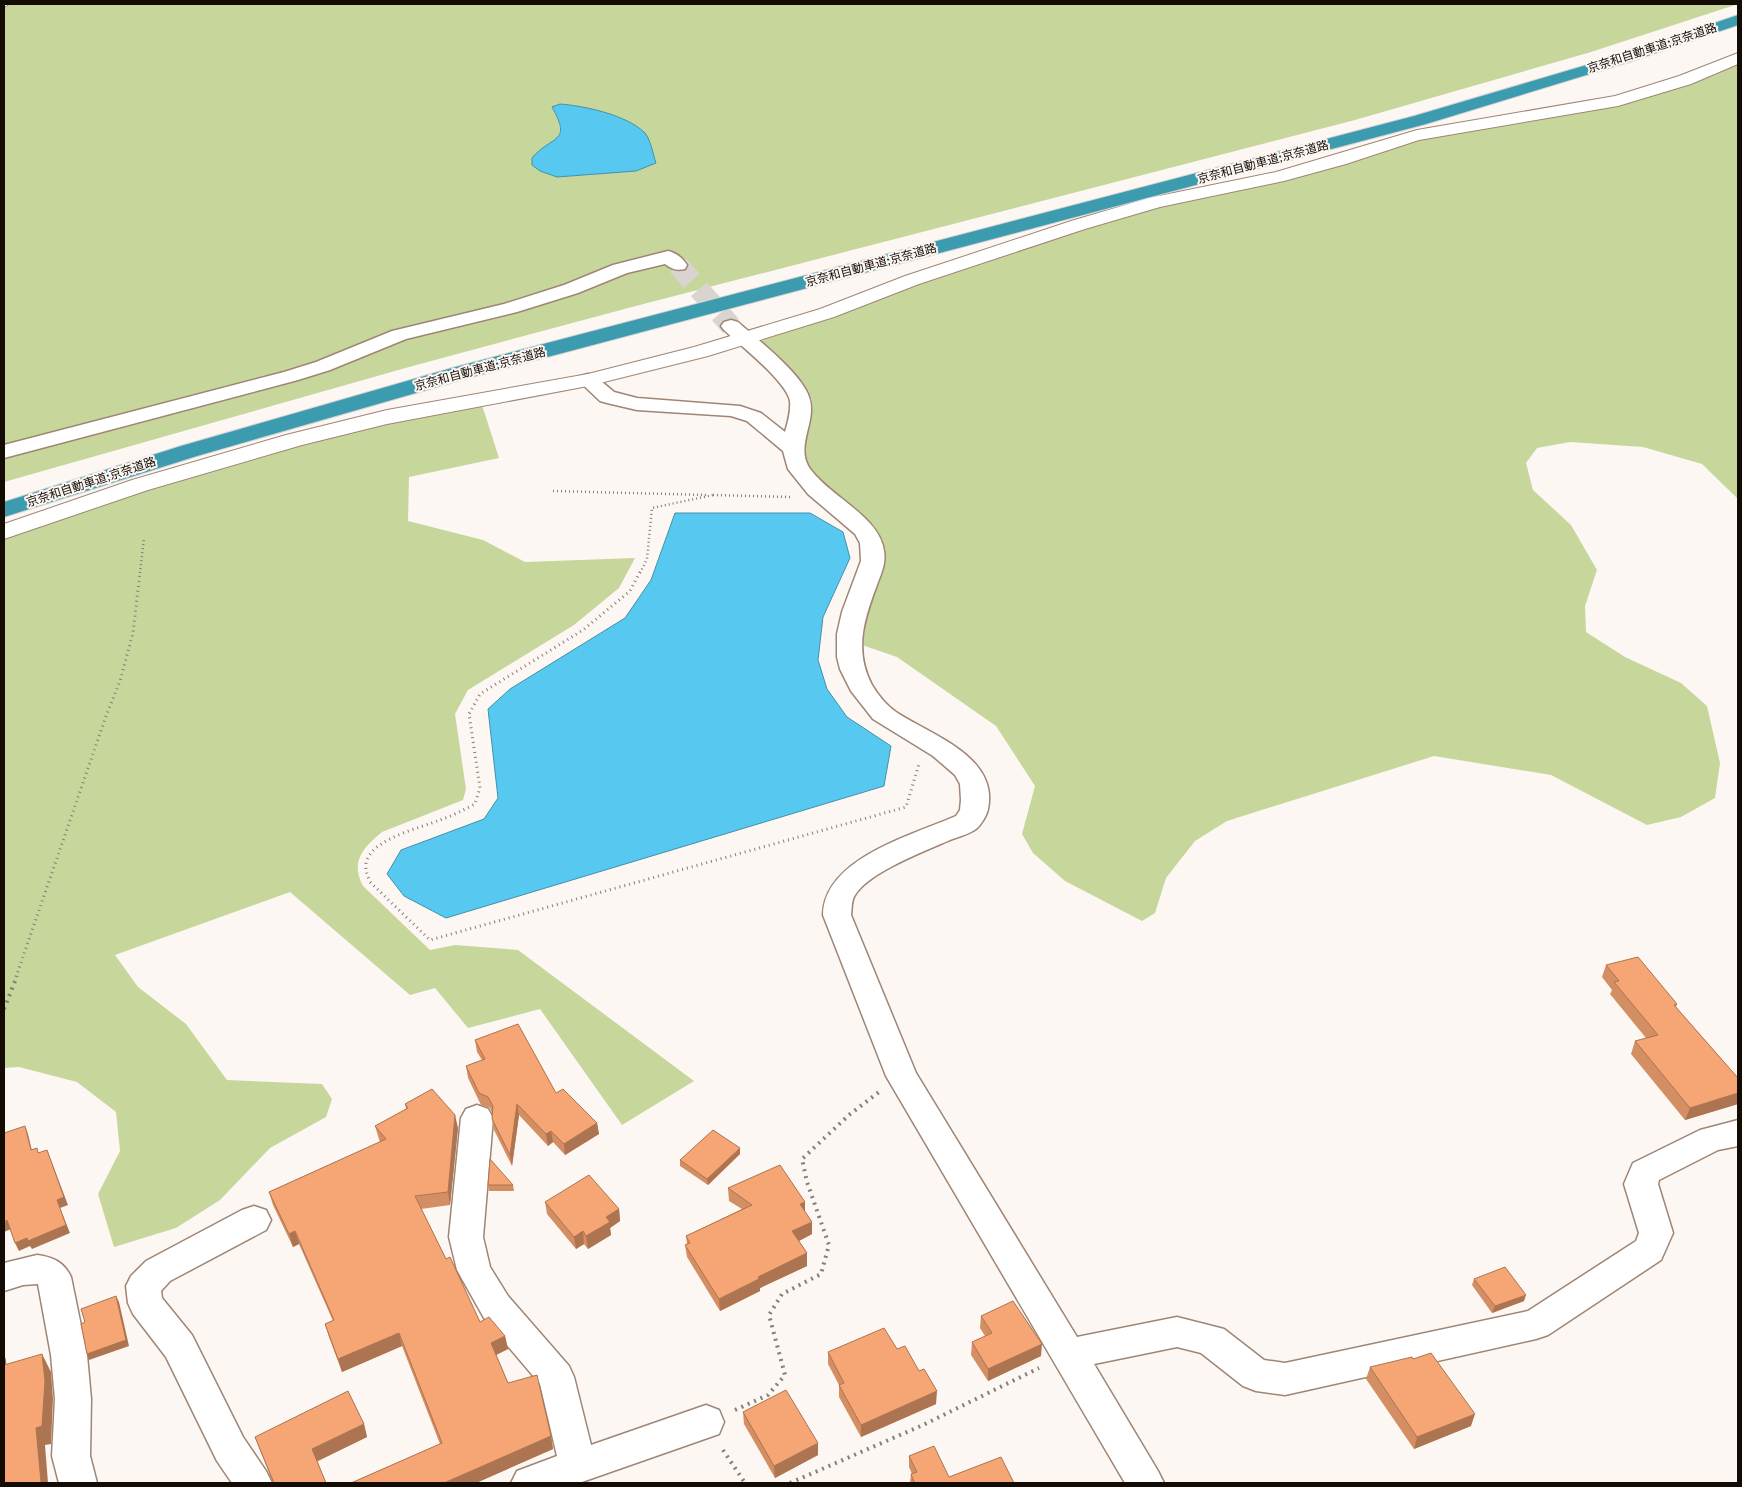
<svg xmlns="http://www.w3.org/2000/svg" width="1742" height="1487" font-family="'Times New Roman','Noto Sans JP',serif">
  <rect width="100%" height="100%" fill="#fcf7f3"/>
  <g fill="#c7d79b" fill-rule="evenodd">
    <path d="M11 4H1738L1591 52 1355 120 632 307 409 367 4 482V8ZM552 107 636 171 557 177 535 168 539 152C563 138 565 131 552 107Z"/>
    <path d="M1738 64V499L1702 464 1643 447 1570 442 1537 448 1526 463 1533 490 1571 525 1597 570 1585 606 1586 632 1625 657 1681 683 1707 706 1720 763 1715 798 1681 817 1647 825 1551 775 1434 756 1227 821 1195 841 1166 878 1155 913 1142 921 1065 881 1033 853 1022 834 1035 786 996 726 897 657 862 645C862 637 861 629 863 622 867 598 889 576 884 550 880 522 863 518 845 502 832 492 820 480 810 467 795 445 818 421 811 397 804 376 777 360 761 346L763 338 833 318 918 284 1084 228 1161 205 1423 138 1691 83Z"/>
    <path d="M482 405 499 458 409 477 408 521 483 540 525 562 635 558 619 588 574 625 468 690 455 714 466 789 463 800 382 832C363 848 350 861 363 886L430 950 455 945 518 950 694 1081 622 1125 540 1009 468 1028 435 988 410 995 290 892 115 955 138 987 186 1024 227 1080 322 1084 332 1099 326 1117 270 1148 220 1200 176 1228 114 1247 98 1194 120 1151 116 1112 77 1082 19 1067 4 1068V539C50 523 97 505 144 490 254 454 368 426 482 405Z"/>
  </g>
  <g fill="#57c9f0" stroke="#4390aa">
    <path d="M560 104C585 106 627 115 645 133 651 140 653 155 656 163L636 171 557 177 540 171 532 165V158C551 135 573 144 552 107Z"/>
    <polygon points="675,513 810,513 843,532 850,558 823,617 818,660 827,689 847,717 891,746 884,786 446,918 404,896 387,874 401,850 484,819 498,798 488,709 510,689 625,618 651,580"/>
  </g>
  <g fill="none" stroke-linecap="round" stroke-linejoin="round">
    <polyline stroke="#d9d4cf" stroke-width="21" stroke-dasharray="21 11" stroke-linecap="butt" points="678,265 731,326"/>
    <g stroke="#9f8574" stroke-width="2">
      <polygon id="service" points="4,4 9,4 4,7"/>
    </g>
    <g stroke="#9f8574" stroke-width="3">
      <g id="minor">
        <path d="M668 251C676 253 683 258 687 265L685 269C676 271 672 269 665 264L627 273 578 293 517 312 406 339 330 370 298 380 4 458V445L284 372 316 362 392 331 504 304 564 285 613 265Z"/>
        <path d="M731 320 738 322C757 339 805 376 810 400 816 424 794 448 811 470 831 497 880 517 884 551 886 562 882 572 878 582 865 617 853 649 872 685 878 695 886 705 896 712 929 734 999 756 988 809 987 815 981 825 976 829 969 834 958 837 950 840 925 851 869 872 855 895 851 901 852 909 851 915L916 1073 1077 1337 1177 1317 1224 1329 1264 1360 1285 1363 1528 1311 1636 1241 1639 1233 1624 1184 1633 1163 1700 1130 1738 1120V1146L1718 1150 1659 1180 1658 1184 1673 1233 1661 1260 1548 1335 1536 1339 1285 1395 1256 1391 1243 1386 1201 1353 1177 1347 1094 1364 1158 1471 1164 1483H1125L886 1076 823 915C824 858 913 835 956 816L960 810 961 800 960 784 955 775 933 756 873 719 851 691 840 669 837 657V634L842 612 861 561 860 543 855 534 808 494 788 469 783 451 747 421 731 416 637 410 607 403 600 401 578 380 581 376 588 374 595 376 614 392 637 398 740 406 761 413 785 432C788 422 791 411 790 401 786 381 740 345 724 330L721 326 724 322Z"/>
        <polygon points="477,1105 488,1109 493,1118 483,1237 490,1267 508,1296 569,1366 574,1377 591,1445 706,1405 719,1410 724,1422 719,1434 579,1483 511,1483 517,1471 557,1456 540,1384 484,1318 457,1270 449,1237 461,1118 466,1109"/>
        <polygon points="254,1206 266,1210 271,1220 266,1230 170,1281 161,1291 162,1298 192,1335 243,1437 266,1471 272,1483 232,1483 217,1461 166,1357 133,1314 128,1303 126,1286 131,1276 146,1261 242,1210"/>
        <path d="M37 1255C53 1257 64 1262 71 1277L87 1355 91 1399 90 1456 97 1483H59L52 1456 55 1399 51 1355 38 1284 23 1285 4 1291V1263Z"/>
      </g>
    </g>
    <g stroke="#9f8574" stroke-width="2">
      <polygon id="tertiary" points="1738,53 1738,64 1691,84 1618,106 1419,140 1346,164 1284,181 1160,207 1085,229 919,284 834,317 708,356 588,386 387,424 302,445 148,490 4,539 4,524 132,480 286,435 387,410 588,374 694,347 820,309 905,276 1071,221 1149,198 1276,172 1417,130 1615,96 1679,76"/>
    </g>
    <g stroke="#d5d3d2" stroke-width="2">
      <polygon id="motorway" points="1738,15 1738,25 1629,62 1426,124 468,378 197,456 4,517 4,502 181,446 452,368 1414,116 1617,56"/>
    </g>
    <g stroke="#857e79" stroke-width="2.5" stroke-dasharray="1 3" stroke-linecap="butt">
      <polyline points="553,491 707,495"/>
      <polyline points="713,495 790,497"/>
      <polyline points="140,573 144,538"/>
      <polyline points="640,573 647,559 652,508 713,495"/>
    </g>
    <g stroke="#857e79" stroke-width="3" stroke-dasharray="1 4" stroke-linecap="butt">
      <path d="M640 572 630 591 583 630 480 694 469 714 480 788 475 804C463 810 452 816 440 820 420 828 375 838 367 860 364 868 367 874 370 882L430 940 906 807 919 764"/>
      <polyline points="16,977 106,716 120,681 133,633 140,572"/>
    </g>
    <g stroke="#857e79" stroke-width="4" stroke-dasharray="2 5" stroke-linecap="butt">
      <polyline points="4,1009 17,976"/>
      <polyline points="735,1410 768,1395 785,1375 769,1315 782,1294 821,1274 829,1245 807,1182 802,1159 849,1115 879,1092"/>
      <polyline points="723,1450 745,1483"/>
      <polyline points="790,1483 923,1425 1039,1368"/>
    </g>
    <use href="#service" fill="#fff" fill-rule="evenodd"/>
    <use href="#minor" fill="#fff" fill-rule="evenodd"/>
    <use href="#tertiary" fill="#fff" fill-rule="evenodd"/>
    <use href="#motorway" fill="#3d9baf" fill-rule="evenodd"/>
  </g>
  <g fill="#d48e64">
    <polygon points="1606,965 1677,1004 1676,1007 1738,1078 1738,1104 1685,1120 1631,1054 1635,1041 1646,1038 1610,994 1612,990 1602,977"/>
    <polygon points="475,1040 556,1093 597,1123 599,1134 565,1155 553,1142 548,1146 519,1115 512,1166 494,1130 492,1119 492,1113 490,1108 481,1105 468,1078 466,1066 482,1060 477,1052"/>
    <polygon points="405,1104 458,1128 450,1205 421,1209 446,1259 480,1322 505,1336 508,1349 496,1355 508,1383 551,1436 553,1449 476,1483 351,1483 440,1444 402,1346 342,1372 329,1337 325,1324 333,1321 299,1244 293,1247 273,1205 269,1192 380,1142 379,1139 375,1126 406,1109"/>
    <polygon points="740,1154 708,1185 680,1166 680,1160"/>
    <polygon points="488,1185 513,1185 514,1191 489,1191"/>
    <polygon points="728,1188 805,1213 812,1234 799,1241 807,1253 807,1266 760,1288 760,1291 720,1311 687,1257 685,1245 687,1244 686,1236 742,1209 729,1201"/>
    <polygon points="545,1202 619,1209 620,1221 610,1228 611,1235 588,1249 584,1244 576,1249 547,1214"/>
    <polygon points="1474,1279 1524,1301 1492,1313 1472,1285"/>
    <polygon points="981,1316 1041,1356 988,1381 971,1355 972,1342 985,1336 980,1328"/>
    <polygon points="897,1349 936,1404 861,1437 839,1397 839,1385 828,1364 828,1352"/>
    <polygon points="1370,1367 1471,1426 1414,1449 1366,1379"/>
    <polygon points="743,1412 818,1455 775,1478 744,1424"/>
    <polygon points="364,1424 367,1437 317,1461 326,1483 273,1483 255,1437"/>
    <polygon points="909,1456 949,1477 1014,1483 910,1483 911,1474 912,1474 909,1467"/>
  </g>
  <g fill="#ac7451">
    <polygon points="1738,1093 1738,1104 1685,1120 1690,1108"/>
    <polygon points="517,1104 519,1115 512,1166 510,1155"/>
    <polygon points="455,1115 458,1128 450,1205 448,1192"/>
    <polygon points="597,1123 599,1134 565,1155 564,1144"/>
    <polygon points="25,1126 28,1134 34,1159 31,1150"/>
    <polygon points="551,1131 553,1142 548,1146 546,1134"/>
    <polygon points="740,1148 740,1154 708,1185 707,1179"/>
    <polygon points="47,1150 68,1205 60,1208 70,1233 32,1249 30,1246 19,1251 15,1243"/>
    <polygon points="805,1202 805,1215 800,1204"/>
    <polygon points="619,1209 620,1221 610,1228 611,1235 588,1249 586,1236 606,1217"/>
    <polygon points="7,1220 11,1229 4,1232 4,1222"/>
    <polygon points="812,1222 812,1234 793,1244 792,1231"/>
    <polygon points="295,1231 299,1244 293,1247 289,1234"/>
    <polygon points="583,1231 584,1244 576,1249 574,1237"/>
    <polygon points="807,1253 807,1266 760,1288 760,1291 720,1311 719,1299 758,1277"/>
    <polygon points="1526,1295 1524,1301 1492,1313 1495,1306"/>
    <polygon points="116,1296 119,1302 129,1346 89,1360 87,1354"/>
    <polygon points="399,1333 402,1346 342,1372 338,1359"/>
    <polygon points="505,1336 508,1349 494,1356 491,1343"/>
    <polygon points="1042,1344 1041,1356 988,1381 988,1369"/>
    <polygon points="4,1354 6,1360 8,1384 4,1376"/>
    <polygon points="42,1354 51,1372 53,1399 51,1444 45,1445 48,1483 38,1483 36,1428"/>
    <polygon points="937,1391 936,1404 861,1437 861,1425"/>
    <polygon points="1475,1414 1471,1426 1414,1449 1417,1437"/>
    <polygon points="364,1424 367,1437 316,1462 312,1449"/>
    <polygon points="551,1436 553,1449 476,1483 444,1483"/>
    <polygon points="818,1443 818,1455 775,1478 774,1466"/>
  </g>
  <g fill="#f6a574" stroke="#ac7451">
    <polygon points="1638,957 1677,1004 1674,1005 1738,1078 1738,1093 1690,1108 1635,1041 1658,1035 1614,982 1619,981 1606,965"/>
    <polygon points="518,1024 556,1093 563,1089 597,1123 564,1144 551,1131 546,1134 517,1104 510,1155 492,1119 493,1106 488,1097 479,1093 466,1066 485,1059 475,1040"/>
    <polygon points="432,1089 455,1115 448,1192 415,1196 446,1259 450,1257 480,1322 489,1317 505,1336 491,1343 508,1383 537,1375 551,1436 444,1483 351,1483 442,1443 399,1333 338,1359 325,1324 334,1320 295,1231 289,1234 269,1192 386,1139 375,1126 408,1108 405,1104"/>
    <polygon points="25,1126 31,1150 37,1148 38,1153 47,1150 64,1197 57,1200 66,1225 28,1241 27,1238 15,1243 7,1220 4,1222 4,1133"/>
    <polygon points="713,1130 740,1148 707,1179 680,1160"/>
    <polygon points="490,1159 513,1185 488,1185"/>
    <polygon points="780,1165 805,1202 800,1204 812,1222 792,1231 807,1253 758,1277 759,1279 719,1299 685,1245 690,1243 686,1236 752,1205 728,1188"/>
    <polygon points="589,1175 619,1209 606,1217 610,1222 586,1236 583,1231 574,1237 545,1202"/>
    <polygon points="1505,1267 1526,1295 1495,1306 1474,1279"/>
    <polygon points="116,1296 126,1340 87,1354 81,1324 85,1322 81,1309"/>
    <polygon points="1013,1301 1042,1344 988,1369 972,1342 992,1333 981,1316"/>
    <polygon points="884,1328 897,1349 905,1346 919,1371 924,1369 937,1391 861,1425 839,1385 844,1383 828,1352"/>
    <polygon points="1431,1353 1475,1414 1417,1437 1370,1367 1412,1357 1413,1359"/>
    <polygon points="42,1354 45,1381 42,1426 36,1428 41,1482 38,1483 4,1483 4,1365"/>
    <polygon points="786,1390 818,1443 774,1466 743,1412"/>
    <polygon points="348,1391 364,1424 312,1449 326,1483 274,1483 255,1437"/>
    <polygon points="934,1446 949,1477 1001,1457 1014,1483 912,1483 914,1482 911,1474 917,1472 909,1456"/>
  </g>
  <g text-anchor="middle" dominant-baseline="central" stroke-width="4" stroke-linejoin="round" paint-order="stroke">
    <g font-size="12" fill="#140b05" stroke="#fcf7f3">
      <text transform="translate(1652 48) rotate(-18)">京奈和自動車道;京奈道路</text>
      <text transform="translate(1263 162) rotate(-15)">京奈和自動車道;京奈道路</text>
      <text transform="translate(871 265) rotate(-15)">京奈和自動車道;京奈道路</text>
      <text transform="translate(480 369) rotate(-15)">京奈和自動車道;京奈道路</text>
      <text transform="translate(91 482) rotate(-18)">京奈和自動車道;京奈道路</text>
    </g>
  </g>
  <rect width="1742" height="1487" fill="none" stroke="#140b05" stroke-width="10"/>
</svg>
